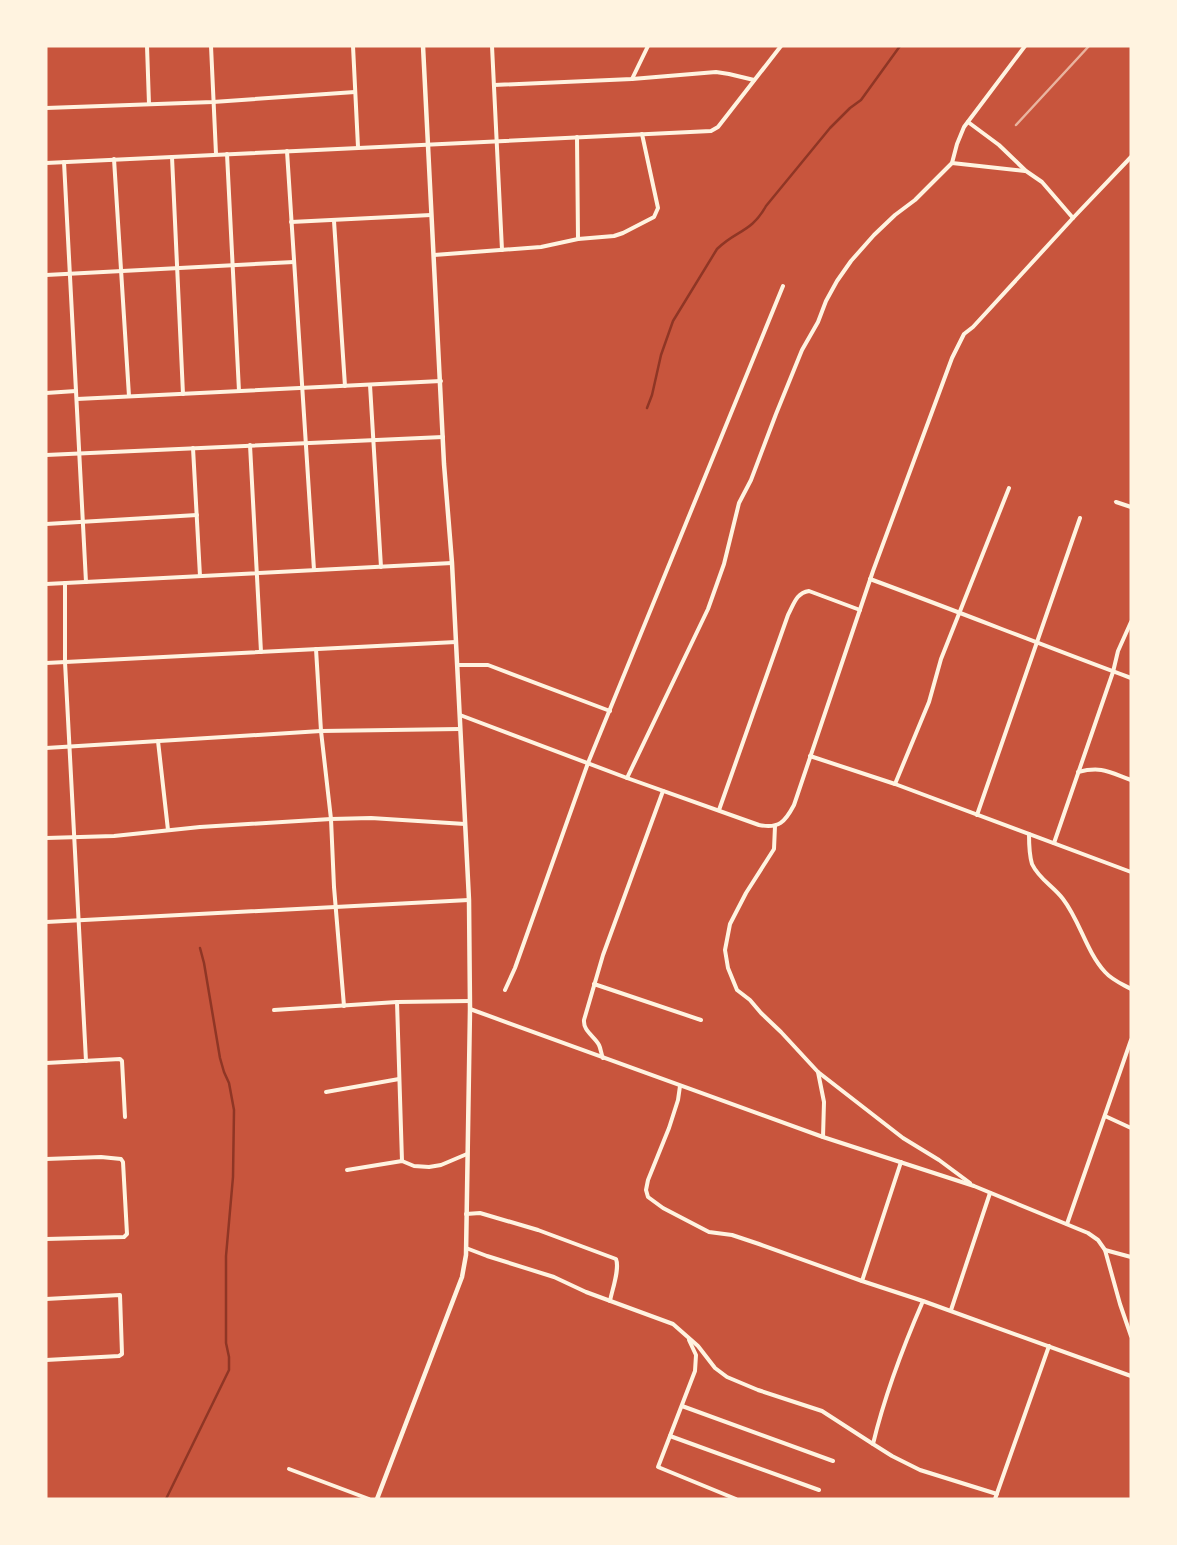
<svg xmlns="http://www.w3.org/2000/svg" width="1177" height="1545" font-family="'Fira Sans',sans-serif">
  <rect width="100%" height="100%" fill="#c8553d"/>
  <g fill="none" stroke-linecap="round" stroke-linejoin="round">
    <g stroke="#8f3625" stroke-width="2.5">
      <path d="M647 408 652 395 661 355 673 321 717 249C736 230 751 233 766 206L830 128 850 108 861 100 900 46"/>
      <polyline points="166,1499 229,1370 229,1357 226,1343 226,1256 233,1177 234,1110 229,1083 224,1072 220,1058 204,963 200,948"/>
    </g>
    <g stroke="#fff3e0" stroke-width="4">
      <polyline points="147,46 149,104"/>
      <polyline points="211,46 216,154"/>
      <polyline points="353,46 358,147"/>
      <polyline points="492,46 502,250"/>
      <polyline points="632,79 648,46"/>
      <polyline points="494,85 632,79 716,72 729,74 754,80"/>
      <polyline points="46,108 213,102 355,92"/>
      <polyline points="968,122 999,145 1026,171 1042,182 1073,218"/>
      <polyline points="577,137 578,239"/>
      <polyline points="287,151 314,570"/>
      <polyline points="227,154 239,391"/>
      <polyline points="172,157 183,394"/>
      <polyline points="114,159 129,396"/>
      <polyline points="64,162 86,582"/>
      <polyline points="46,163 711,131 718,127 781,46"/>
      <polyline points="952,163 1025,171"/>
      <polyline points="334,221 345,386"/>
      <polyline points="291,222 431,215"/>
      <polyline points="434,255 541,247 578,239 614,236 623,233 654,217 658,208 642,134"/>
      <polyline points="46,275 294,262"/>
      <polyline points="370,385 381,567"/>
      <polyline points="46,393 76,391"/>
      <polyline points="77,399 441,381"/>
      <polyline points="250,445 261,652"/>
      <polyline points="193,448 200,576"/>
      <polyline points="46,455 443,437"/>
      <polyline points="1116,502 1131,507"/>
      <polyline points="46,524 197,515"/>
      <path d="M870 579C957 611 1044 646 1131 678"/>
      <polyline points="65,583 65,662 86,1061"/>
      <polyline points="46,584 452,563"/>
      <polyline points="316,649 321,731 331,819 334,887 344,1006"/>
      <polyline points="46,663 456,642"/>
      <polyline points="457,665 488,665 610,711"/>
      <path d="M460 715 627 778 759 825C779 829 785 822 794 805L873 571 952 358 964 334 973 327 1073 218 1131 157"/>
      <polyline points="158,741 168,830"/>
      <polyline points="46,748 321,731 460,729"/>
      <polyline points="810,756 895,784 1131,872"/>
      <path d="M1078 772C1102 766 1109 772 1131 780"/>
      <polyline points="627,778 708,609 724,564 739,503 751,480 776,414 802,350 818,322 826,301 837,281 851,261 874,235 895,215 915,200 952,163 957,144 964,127 1025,46"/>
      <polyline points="895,784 929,702 941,659 1009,488"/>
      <path d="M719 810 788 615C794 604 796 593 809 591L860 610"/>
      <polyline points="977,815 1080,518"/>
      <polyline points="775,826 774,849 746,893 730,924 725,950 728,968 737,990 750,1000 761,1013 781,1032 818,1072 903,1138 939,1160 970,1183"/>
      <path d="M1029 834C1029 844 1029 854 1032 864 1039 879 1053 886 1063 899 1080 921 1086 951 1105 972 1112 980 1122 984 1131 989"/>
      <polyline points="46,838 114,836 200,827 331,819 371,818 465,824"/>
      <polyline points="1054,843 1113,672 1118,651 1131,622"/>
      <polyline points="46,922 469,900"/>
      <polyline points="594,984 701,1020"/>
      <polyline points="505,990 515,968 588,763 783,286"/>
      <polyline points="397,1002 402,1161"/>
      <polyline points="470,1009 823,1137 974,1186 1088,1233 1098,1240 1105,1250 1120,1304 1131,1336"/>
      <polyline points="274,1010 397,1002 470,1001"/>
      <path d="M603 1058C601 1054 601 1049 599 1045 594 1036 583 1031 584 1020L603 955 663 791"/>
      <polyline points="46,1063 120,1059 122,1061 125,1117"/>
      <polyline points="818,1072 824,1102 823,1137"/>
      <polyline points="680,1086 678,1100 669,1128 648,1180 646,1190 648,1197 663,1208 709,1232 732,1235 759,1244 862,1281 923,1301 1131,1376"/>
      <polyline points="326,1092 399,1079"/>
      <polyline points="1105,1116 1131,1128"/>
      <polyline points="46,1159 101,1157 121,1159 123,1162 127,1234 124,1237 46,1239"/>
      <polyline points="347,1170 402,1161 414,1166 429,1167 441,1165 467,1154"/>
      <path d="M466 1214 480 1213 538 1230 616 1259C620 1269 612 1290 610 1301"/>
      <polyline points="1067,1224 1131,1040"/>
      <polyline points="466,1248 487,1256 554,1277 586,1292 673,1324 698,1346 715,1368 727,1377 758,1390 822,1411 873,1444"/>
      <polyline points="1105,1250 1131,1257"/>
      <polyline points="862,1281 901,1162"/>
      <polyline points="46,1299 120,1295 122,1354 119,1356 46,1360"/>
      <path d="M923 1301C903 1347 885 1394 873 1444L892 1456 920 1470 997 1494"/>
      <polyline points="951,1310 990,1193"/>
      <polyline points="689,1340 696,1355 695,1371 658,1467 736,1499"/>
      <polyline points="682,1406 833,1461"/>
      <polyline points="670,1436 819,1490"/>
      <polyline points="289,1469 369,1499"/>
      <polyline points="995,1499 1049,1346"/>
    </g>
    <polyline stroke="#fff3e0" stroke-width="4.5" points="377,1499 462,1277 466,1255 470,1009 469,900 452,563 444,464 423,46"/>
    <polyline stroke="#e9b49f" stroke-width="2.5" points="1016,125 1089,46"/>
  </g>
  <rect width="1177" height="1545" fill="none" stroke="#fff3e0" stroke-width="95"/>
</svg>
